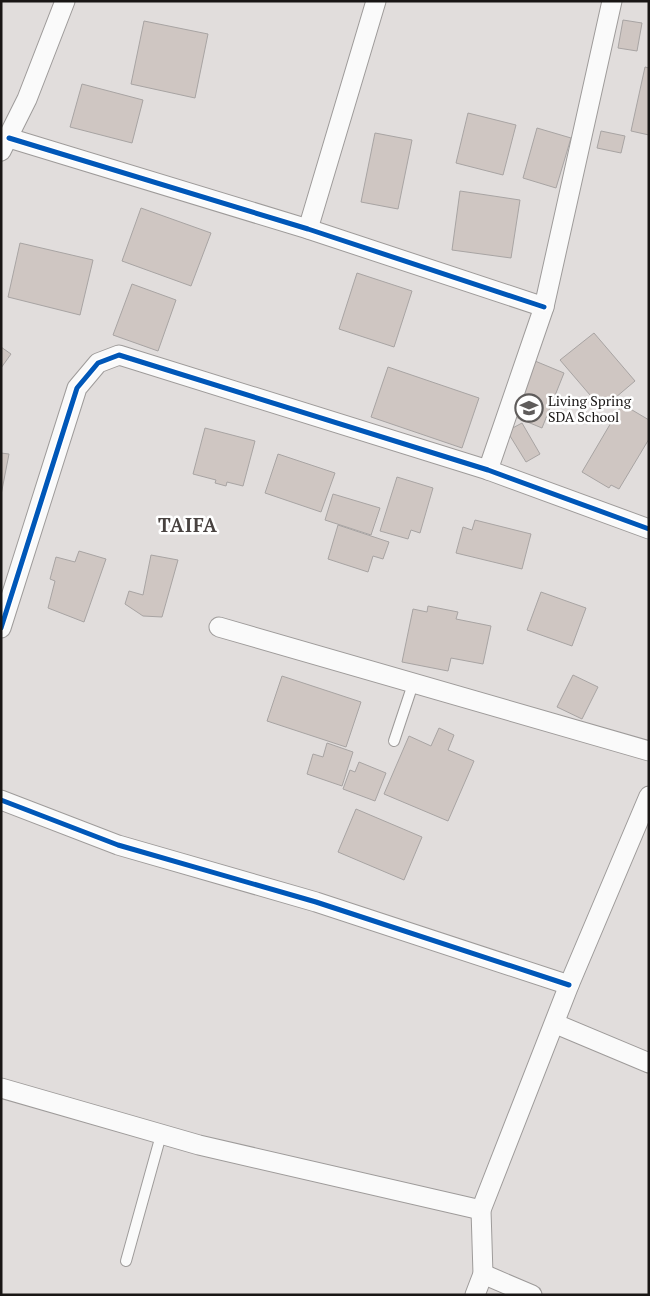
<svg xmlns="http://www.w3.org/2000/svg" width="650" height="1296" font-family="'PT Serif',serif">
  <rect width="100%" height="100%" fill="#e1dddc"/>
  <g fill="#cfc6c2" stroke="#a8a4a3">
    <polygon points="623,20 642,23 637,51 618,48"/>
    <polygon points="144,21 208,34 195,98 131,84"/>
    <polygon points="645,67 649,68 649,135 631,131"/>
    <polygon points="82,84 143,100 132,143 70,127"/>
    <polygon points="468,113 516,125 503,175 456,163"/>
    <polygon points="537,128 571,138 556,188 523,178"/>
    <polygon points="601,131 625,136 621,153 597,148"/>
    <polygon points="375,133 412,140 398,209 361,202"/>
    <polygon points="460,191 520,200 511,258 452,250"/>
    <polygon points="141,208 211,233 191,286 122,261"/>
    <polygon points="20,243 93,260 80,315 8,297"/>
    <polygon points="357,273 412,291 394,347 339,329"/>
    <polygon points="132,284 176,300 158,351 113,335"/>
    <polygon points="594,333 635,381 602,409 560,360"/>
    <polygon points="1,347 11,354 1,368"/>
    <polygon points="535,361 564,373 542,428 513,416"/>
    <polygon points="388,367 479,398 462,448 371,417"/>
    <polygon points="622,404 649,420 649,439 619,489 611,485 609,488 582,472"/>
    <polygon points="522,423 540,454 526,462 507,431"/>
    <polygon points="205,428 255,441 243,486 227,482 226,486 215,483 216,480 193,474"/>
    <polygon points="1,453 9,454 1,495"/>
    <polygon points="278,454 335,473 321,512 265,493"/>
    <polygon points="397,477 433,488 420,533 411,530 408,539 380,531"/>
    <polygon points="333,494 380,508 371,535 325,520"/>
    <polygon points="475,520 531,534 522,569 456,553 463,527 472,530"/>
    <polygon points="338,525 389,542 383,559 373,556 368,572 328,559"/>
    <polygon points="79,551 106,559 84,622 48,608 55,581 50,579 56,557 75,562"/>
    <polygon points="151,555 178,560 162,617 143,616 125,604 129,591 143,595"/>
    <polygon points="541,592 586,608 572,646 527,630"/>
    <polygon points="428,606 458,612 456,619 491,626 483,664 451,658 448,671 402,662 413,609 427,612"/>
    <polygon points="573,675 598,687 582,719 557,707"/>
    <polygon points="282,676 361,702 346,747 267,721"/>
    <polygon points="439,728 454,735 448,750 474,761 448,821 384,794 409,736 431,746"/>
    <polygon points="327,743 353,752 342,786 307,774 313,754 323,757"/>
    <polygon points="359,762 386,773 375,801 343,789 350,770 355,772"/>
    <polygon points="356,809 422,837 404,880 338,852"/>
  </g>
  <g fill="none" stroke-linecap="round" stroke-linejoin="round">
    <g stroke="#9e9b9a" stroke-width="12">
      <g id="service">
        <polyline points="394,741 413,684"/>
        <polyline points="126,1261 161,1135"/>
      </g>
    </g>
    <g stroke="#9e9b9a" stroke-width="21">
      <g id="minor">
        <polyline points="9,138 308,229 544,307"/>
        <polyline points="1,151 27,99 65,1"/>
        <polyline points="308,229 376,1"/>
        <polyline points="488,470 544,307 612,1"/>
        <polyline points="219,627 649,751"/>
        <polyline points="1,628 77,388 98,363 119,355 488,470 649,529"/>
        <polyline points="1,800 118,845 316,902 569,985"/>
        <polyline points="556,1024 649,1063"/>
        <polyline points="1,1088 199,1145 481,1210"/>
        <polyline points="483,1274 532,1295"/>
        <polyline points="475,1295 483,1274 481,1210 569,985 649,796"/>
      </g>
    </g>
    <use href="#service" stroke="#fafafa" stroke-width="10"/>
    <use href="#minor" stroke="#fafafa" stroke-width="19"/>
    <g stroke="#fff" stroke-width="8">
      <g id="cycleway">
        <polyline points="9,138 308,229 544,307"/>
        <polyline points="1,628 77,388 98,363 119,355 488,470 649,529"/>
        <polyline points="1,800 118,845 316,902 569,985"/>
      </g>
    </g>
    <use href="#cycleway" stroke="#0057b8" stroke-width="5"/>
  </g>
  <defs>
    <g id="school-ring" transform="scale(1.4375)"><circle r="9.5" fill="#fff" stroke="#5f5c5b" stroke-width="1.5"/><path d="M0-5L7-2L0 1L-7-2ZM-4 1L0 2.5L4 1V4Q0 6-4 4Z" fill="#5f5c5b"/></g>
  </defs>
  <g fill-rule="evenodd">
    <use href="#school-ring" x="529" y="408"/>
  </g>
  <g text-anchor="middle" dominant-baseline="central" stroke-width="5" stroke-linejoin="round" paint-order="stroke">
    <g font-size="14" fill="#191615" stroke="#fff" text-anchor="start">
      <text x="548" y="400">Living Spring<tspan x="548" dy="16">SDA School</tspan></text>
    </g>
    <g font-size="19" font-weight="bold" letter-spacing="1" fill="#484240" stroke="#fff">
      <text x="188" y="524">TAIFA</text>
    </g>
  </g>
  <rect width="650" height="1296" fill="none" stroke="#191615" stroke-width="5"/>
</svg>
